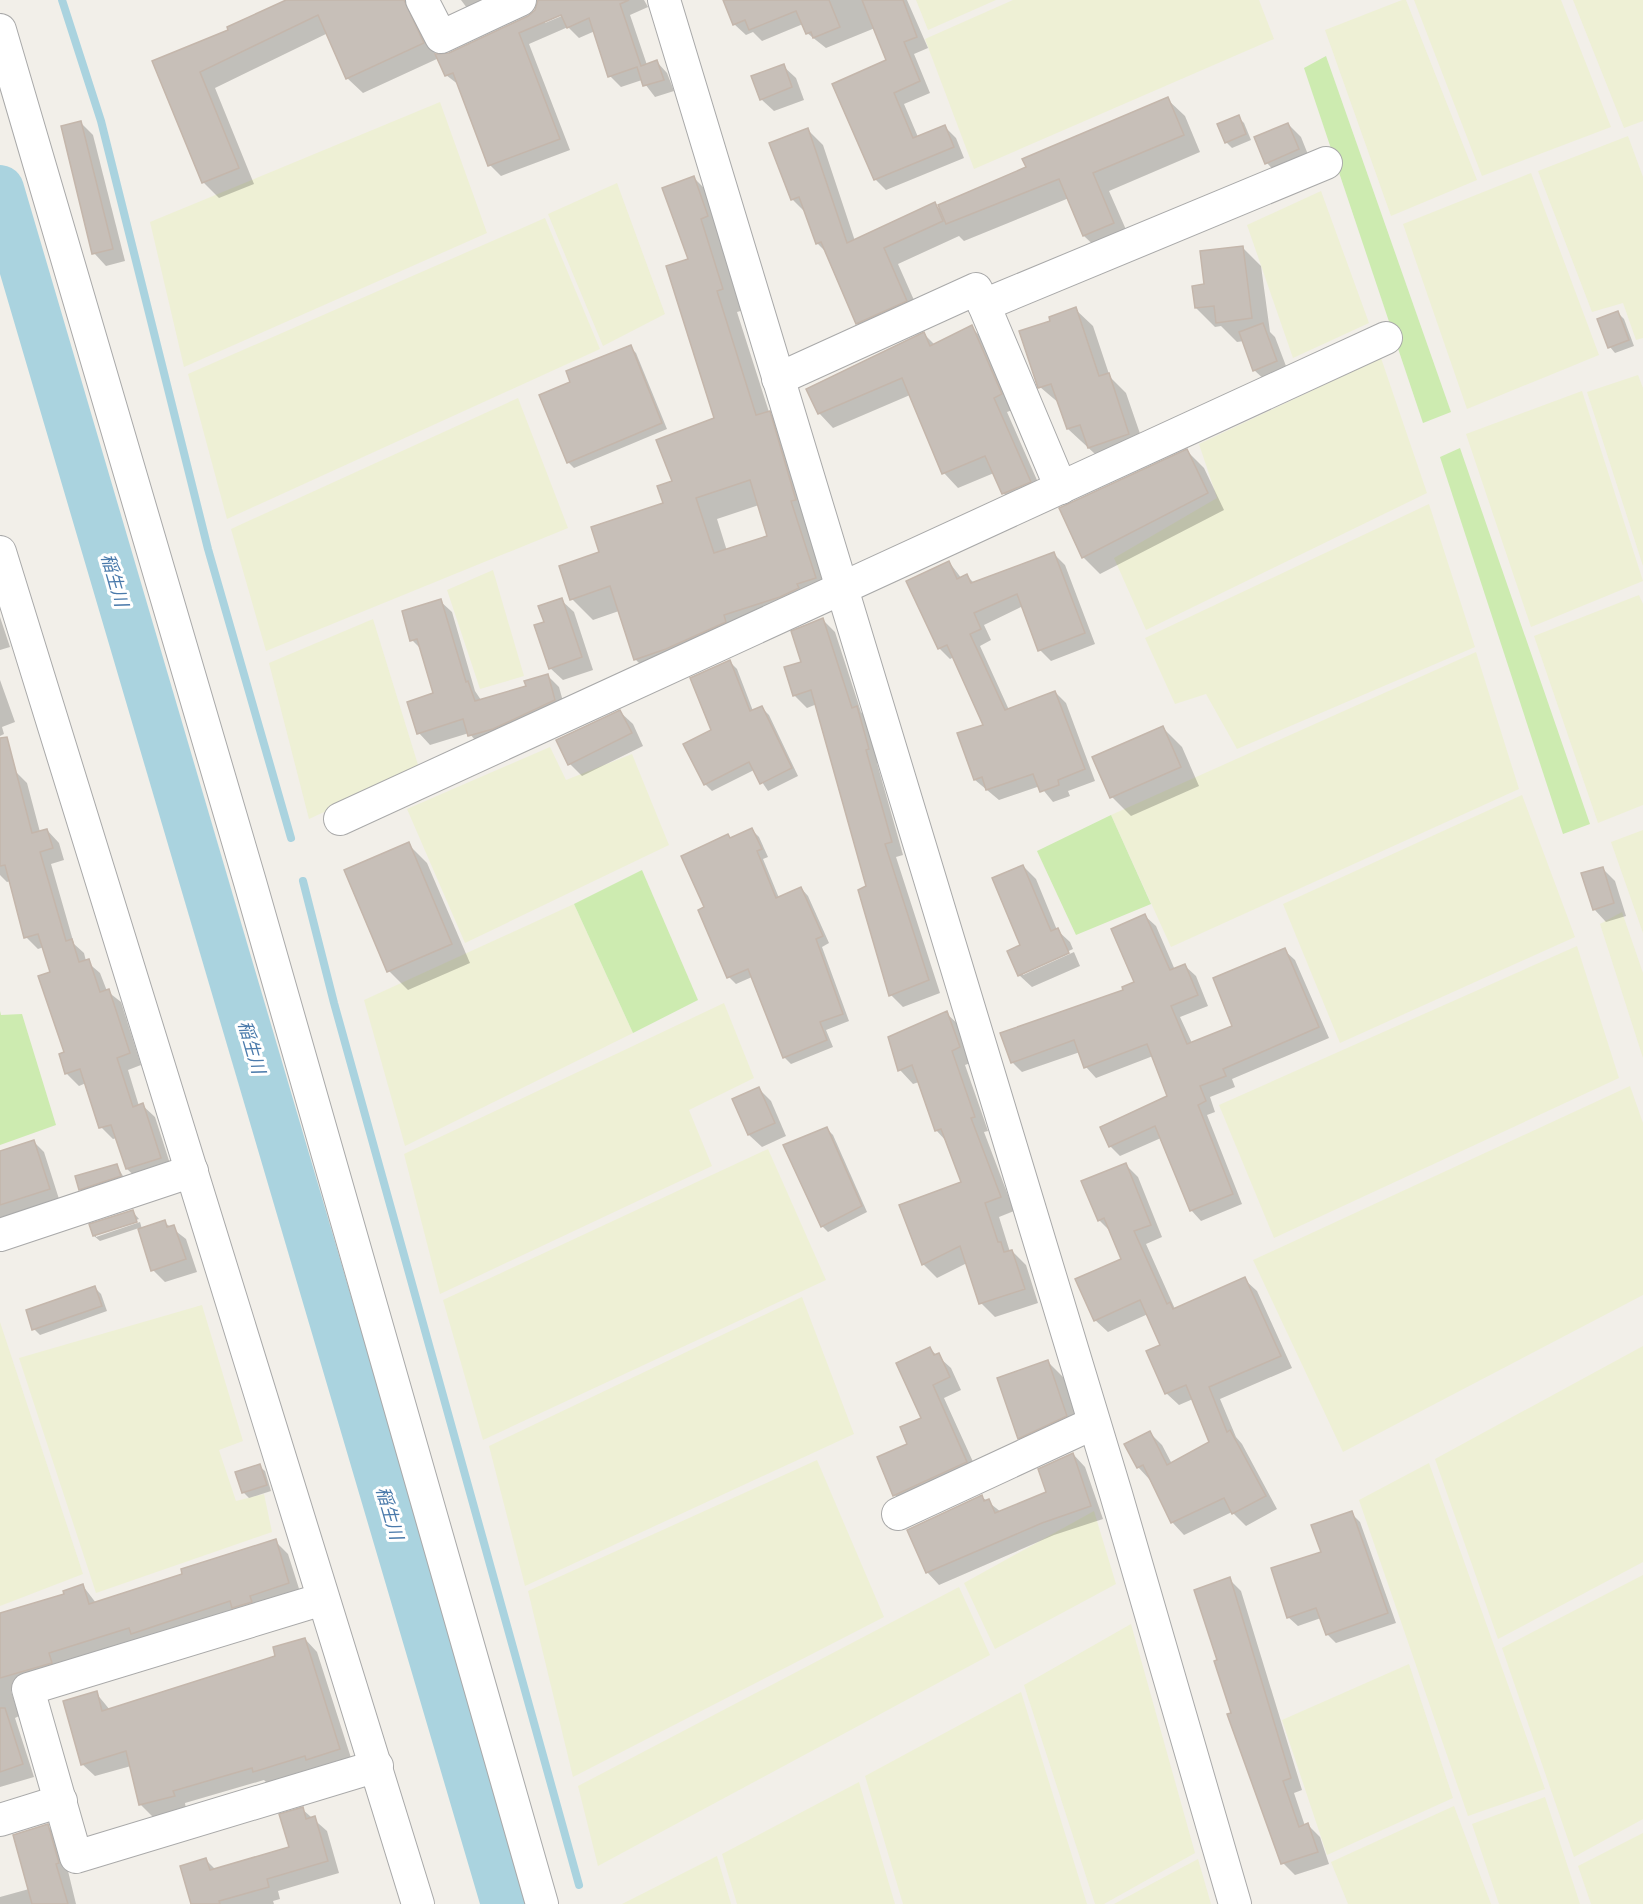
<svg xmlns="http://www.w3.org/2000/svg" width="1643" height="1904" font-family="'Titillium Web','Noto Sans JP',sans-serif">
  <rect width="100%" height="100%" fill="#f2efe9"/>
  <g fill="#eef0d5">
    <polygon points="916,0 996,0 928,30"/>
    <polygon points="1013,0 1259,0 1274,39 974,169 925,39"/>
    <polygon points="1402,0 1406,0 1477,180 1391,216 1325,30"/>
    <polygon points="1414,0 1561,0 1611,127 1482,176"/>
    <polygon points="1573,0 1643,0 1643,121 1624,128"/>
    <polygon points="440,102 487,233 184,367 150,222"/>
    <polygon points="1628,136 1643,177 1643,338 1636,340 1623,303 1592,312 1538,171"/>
    <polygon points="1531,173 1599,355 1467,409 1403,224"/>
    <polygon points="617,183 665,314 603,346 548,214"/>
    <polygon points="1321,191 1369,323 1293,358 1247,225"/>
    <polygon points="545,218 600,349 227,519 188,374"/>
    <polygon points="1381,358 1427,493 1146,630 1114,558 1217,498 1199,444"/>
    <polygon points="1638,375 1643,388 1643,566 1587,392"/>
    <polygon points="1582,391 1643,581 1531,627 1466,434"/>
    <polygon points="518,398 568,528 266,651 231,529"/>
    <polygon points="1429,504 1475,647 1237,749 1206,694 1175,704 1145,638"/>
    <polygon points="493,570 524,676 480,689 447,590"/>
    <polygon points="1639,595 1643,604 1643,805 1598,823 1534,636"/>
    <polygon points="373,619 419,768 309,819 269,663"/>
    <polygon points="1476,652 1519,789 1171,947 1111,815"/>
    <polygon points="550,747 566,780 632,754 669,845 465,943 407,809"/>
    <polygon points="1522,795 1575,937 1340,1043 1283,904"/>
    <polygon points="1643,830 1643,933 1611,842"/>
    <polygon points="574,904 633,1033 405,1146 364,1000"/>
    <polygon points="1622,912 1643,973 1643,1058 1600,924"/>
    <polygon points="1577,946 1619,1078 1274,1238 1219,1105"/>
    <polygon points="724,1003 754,1078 689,1110 712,1166 440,1294 404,1154"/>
    <polygon points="1630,1086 1643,1123 1643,1295 1343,1452 1253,1260"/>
    <polygon points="768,1149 826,1280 483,1440 443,1300"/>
    <polygon points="802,1297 854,1434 525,1586 489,1446"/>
    <polygon points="202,1305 243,1441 219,1450 236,1501 264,1494 272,1532 96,1593 19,1358"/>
    <polygon points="0,1322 83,1574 0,1606"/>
    <polygon points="1643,1346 1643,1562 1498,1639 1435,1459"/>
    <polygon points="817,1460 884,1617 573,1777 528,1591"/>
    <polygon points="1429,1463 1545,1789 1468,1816 1359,1500"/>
    <polygon points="1094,1511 1116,1584 995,1649 964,1583"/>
    <polygon points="1643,1575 1643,1819 1574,1857 1502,1648"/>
    <polygon points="959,1587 990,1655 598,1866 578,1786"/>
    <polygon points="1131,1624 1195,1853 1104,1904 1095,1904 1024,1685"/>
    <polygon points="1409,1664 1453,1798 1327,1855 1282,1720"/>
    <polygon points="1021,1692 1087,1904 903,1904 865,1776"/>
    <polygon points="859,1782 895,1904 737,1904 722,1854"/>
    <polygon points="1545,1797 1580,1904 1499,1904 1472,1824"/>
    <polygon points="1454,1806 1491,1904 1348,1904 1331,1862"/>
    <polygon points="1643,1833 1643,1904 1591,1904 1578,1866"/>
    <polygon points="717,1856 731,1904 622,1904"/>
    <polygon points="1198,1859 1211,1904 1114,1904"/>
  </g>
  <g fill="#cdebb0">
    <polygon points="1326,56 1451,412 1423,423 1304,68"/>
    <polygon points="1460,448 1590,824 1563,834 1440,457"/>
    <polygon points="1111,815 1151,904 1076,935 1037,851"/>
    <polygon points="642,870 698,1000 633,1033 574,904"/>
    <polygon points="0,1011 1,1015 22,1014 56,1125 0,1145"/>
  </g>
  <g fill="#0003" fill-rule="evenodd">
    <path d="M290 0H415L421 25 436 55H449L528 18 547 0H644L648 7 630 15 647 65 657 62 667 73 674 91 655 97 642 80 621 87 610 76 595 31 579 38 568 27 529 44 570 150 501 176 490 165 459 85 446 75 439 58 363 93 347 78 328 33 215 88 254 184 219 198 203 182 154 62 230 31ZM568 10 569 13 545 23V20Z"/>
    <polygon points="461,0 495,0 470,12"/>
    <polygon points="725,0 907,0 928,48 914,54 930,93 904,104 918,137 945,127 956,138 964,158 886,190 875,179 888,61 875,28 826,48 807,33 803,24 762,41 753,32 746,35 734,24"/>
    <polygon points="783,66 796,78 804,100 774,111 761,99"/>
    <polygon points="1167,99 1185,116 1200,152 1109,191 1131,241 1102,253 1084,236 1069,198 964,241 959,236 898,264 921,316 872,338 857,323 827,253 817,243 807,214 792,199 808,130 823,145 855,241 934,204 942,211"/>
    <polygon points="1238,117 1244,123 1251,140 1232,148 1226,142"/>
    <polygon points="81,123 93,135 125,261 106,266 94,253"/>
    <polygon points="1288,124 1301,137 1311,162 1279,176 1267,163"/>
    <path d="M694 178 715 199 744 310 737 312 769 412 790 434 836 599 656 680 635 659 619 611 593 620 572 599 601 553 665 504 673 482 716 419 690 260ZM759 505 769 537 727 551 717 519Z"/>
    <polygon points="1242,247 1261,266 1270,332 1275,337 1289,374 1267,382 1254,370 1244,341 1237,342 1221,326 1215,327 1196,308 1206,286"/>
    <polygon points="1075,309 1093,326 1110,377 1126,393 1146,451 1107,465 1068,429 1060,404 1040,387 1052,322"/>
    <polygon points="1618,313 1624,319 1634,346 1615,353 1610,347"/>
    <polygon points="971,327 986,342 1015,409 1007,412 1044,496 1018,507 1003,493 994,473 958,488 944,473 910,395 833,428 819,413 924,334 935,345"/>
    <polygon points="630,347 636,353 667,429 574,468 568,462 572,383"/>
    <polygon points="1187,451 1204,468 1224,510 1100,574 1083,557"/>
    <polygon points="1054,554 1065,565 1095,644 1051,661 1040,650 1023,606 984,625 991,640 980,646 1009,710 1055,692 1066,703 1095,781 1068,791 1070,796 1053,802 1040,786 999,800 975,780 985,725 954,657 950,659 939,648 949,562 962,579 967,576 974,583"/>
    <polygon points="561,600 574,612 593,670 563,680 550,668 546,623"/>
    <polygon points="440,601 452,612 475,691 481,700 528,687 547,675 559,687 566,712 481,747 469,733 430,745 419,733 435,694 422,650 412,640"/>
    <polygon points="0,617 10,647 0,650"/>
    <polygon points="823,620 835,632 861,712 869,721 881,762 877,763 903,855 896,857 940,993 903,1007 891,995 868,887 817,704 807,708 794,695 803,663"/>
    <polygon points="729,661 737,669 753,711 761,707 769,715 798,776 768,791 754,770 712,791 705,784 713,731"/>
    <polygon points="0,680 15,722 2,727 4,734 0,736"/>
    <polygon points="620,712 633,724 643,746 582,776 570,764"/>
    <polygon points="1163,728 1182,747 1199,786 1131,816 1112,797 1094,758"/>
    <polygon points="15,771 27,783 40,832 47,830 59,843 64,860 51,864 74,944 84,953 86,961 100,973 107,991 121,1002 141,1065 128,1070 139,1106 142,1105 155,1117 172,1170 140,1181 127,1169 117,1138 113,1139 101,1127 86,1083 79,1086 67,1074 60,1055 66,1053 52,973 44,947 38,949 26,937 11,881 7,882 0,875 0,775"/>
    <polygon points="751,829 759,837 768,857 763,859 779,898 801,888 808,896 829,943 822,947 849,1021 826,1030 833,1047 791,1064 784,1057 752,977 736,984 729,977 706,908 731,839"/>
    <polygon points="408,844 427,863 470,963 408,990 389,971"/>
    <polygon points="1023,866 1036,879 1057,930 1070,942 1073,949 1023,972 1023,975 1074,952 1080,966 1032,987 1019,975"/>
    <polygon points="1602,868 1615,881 1626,916 1606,922 1594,909"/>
    <polygon points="1145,916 1156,926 1175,970 1185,966 1196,976 1208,1006 1180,1017 1192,1043 1234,1027 1284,950 1295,960 1329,1038 1232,1079 1235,1087 1210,1097 1215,1112 1207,1115 1242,1204 1201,1221 1191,1210 1161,1138 1120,1156 1110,1146 1169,1097 1153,1056 1096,1078 1086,1067 1080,1052 1022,1072 1012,1062 1136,983"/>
    <polygon points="946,1013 961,1027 973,1062 965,1065 988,1131 984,1132 1014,1211 999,1217 1010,1252 1012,1251 1026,1265 1038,1303 995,1317 981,1303 967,1263 937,1278 923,1264 963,1183 947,1142 936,1130 919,1082 913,1084 900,1070"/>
    <polygon points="758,1088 771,1101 786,1136 762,1147 749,1135"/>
    <polygon points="827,1129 833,1135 867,1212 828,1232 822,1226"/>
    <polygon points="34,1142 44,1152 59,1199 11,1214 15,1224 0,1229 0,1184"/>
    <polygon points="1126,1165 1138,1177 1162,1237 1146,1244 1175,1309 1244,1279 1257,1291 1292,1368 1220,1399 1236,1437 1242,1444 1277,1509 1246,1526 1232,1512 1184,1535 1172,1522 1150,1480 1138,1467 1150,1433 1162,1445 1172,1464 1211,1443 1193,1399 1179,1405 1166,1393 1162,1345 1148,1314 1108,1332 1095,1320 1123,1259 1111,1232 1099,1220"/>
    <polygon points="117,1166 126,1181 86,1195 80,1189"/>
    <polygon points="132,1211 139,1219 96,1234 96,1237 140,1222 142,1229 164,1222 186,1239 197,1272 165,1282 153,1270 139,1228 100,1241 94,1236 91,1225"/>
    <polygon points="95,1288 101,1294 107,1311 40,1335 34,1329"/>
    <polygon points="930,1349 951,1368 961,1390 944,1398 979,1475 907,1508 895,1495 879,1458 909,1445 923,1418"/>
    <polygon points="1048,1362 1067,1381 1085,1435 1038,1457 1019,1438"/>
    <polygon points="1073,1454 1085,1467 1103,1519 1054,1535 939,1585 927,1572 982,1497 1001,1512 1048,1493"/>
    <polygon points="259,1466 265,1471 271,1491 249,1498 243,1492"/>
    <polygon points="1351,1513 1360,1522 1396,1623 1336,1643 1327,1634 1321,1618 1298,1626 1288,1617 1322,1553"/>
    <polygon points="275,1541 288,1554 301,1595 11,1691 19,1716 15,1718 34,1777 0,1787 0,1625 83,1586 96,1603 184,1575"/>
    <polygon points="1229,1579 1241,1591 1302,1790 1294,1793 1305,1826 1308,1825 1320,1837 1329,1864 1295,1875 1283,1863 1229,1715 1233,1714 1219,1661"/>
    <polygon points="305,1639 317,1652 352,1761 267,1783 264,1780 185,1803 186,1809 153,1817 141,1805 131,1766 95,1776 82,1764 96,1693 110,1710 277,1657"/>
    <polygon points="302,1809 327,1831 339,1873 278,1891 280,1899 273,1901 274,1904 193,1904 206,1860 215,1869 290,1848"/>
    <polygon points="47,1826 60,1838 76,1904 0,1904 0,1897 29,1889"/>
  </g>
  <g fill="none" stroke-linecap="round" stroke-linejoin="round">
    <g stroke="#aad3df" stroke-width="8">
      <polyline points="62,0 101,121 208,549 291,838"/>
      <polyline points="303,881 334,1003 579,1885"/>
    </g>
    <polyline stroke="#aad3df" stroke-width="48" points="0,189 505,1904"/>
  </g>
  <g fill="#c7bfb8" stroke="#c4b6ab" stroke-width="1.5" fill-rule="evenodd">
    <polygon points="286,0 404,0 424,43 346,79 318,15 200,72 239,168 202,183 152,61 228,30 227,27"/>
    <polygon points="538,0 629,0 620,4 641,66 657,60 664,80 643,86 637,67 608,77 589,18 567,28 561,15 519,33 560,139 488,166 453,73 445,76 435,54 449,53 528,16 535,10"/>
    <polygon points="723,0 829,0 840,27 813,38 811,32 806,34 796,11 749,30 745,20 733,25"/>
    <polygon points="862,0 903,0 917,37 904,42 920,81 894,93 913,138 945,125 954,147 874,180 832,84 886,60"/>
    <polygon points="784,64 792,87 760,100 751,76"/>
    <polygon points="1168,97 1184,135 1093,173 1114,223 1083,236 1059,179 946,224 938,205 1026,167 1022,159"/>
    <polygon points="1239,115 1246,134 1225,143 1217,124"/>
    <polygon points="81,121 113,249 92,254 61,126"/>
    <polygon points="1288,123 1299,149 1265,164 1254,137"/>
    <polygon points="808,128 847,243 935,202 943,221 884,248 907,301 856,324 821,242 816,244 799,197 791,200 769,143"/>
    <path d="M694 176 708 216 701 219 723 289 717 291 756 415 770 411 796 500 791 501 816 578 797 584 799 588 780 597 724 615 726 622 666 649 634 660 610 586 570 600 559 566 599 552 591 527 663 503 657 486 672 481 656 440 714 418 666 266 688 259 662 188ZM750 480 767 536 714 553 696 498Z"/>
    <polygon points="1243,246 1252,318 1216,323 1214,306 1195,308 1192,286 1204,284 1200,251"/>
    <polygon points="1076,307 1099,376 1109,373 1129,434 1088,448 1080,425 1067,429 1051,384 1038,388 1019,331 1050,321 1049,317"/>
    <polygon points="1618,311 1629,340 1608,348 1597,319"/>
    <polygon points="1263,323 1277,361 1253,371 1239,332"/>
    <polygon points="972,325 1002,394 994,398 1031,482 1002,494 985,456 942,474 902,378 818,414 806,389 924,332 930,346"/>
    <polygon points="631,345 662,423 567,463 539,395 570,382 566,371"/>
    <polygon points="1187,449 1208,493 1082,558 1059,508"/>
    <polygon points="1054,552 1085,633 1038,651 1017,594 974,613 981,629 970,634 1005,710 1055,691 1085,769 1058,780 1059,785 1040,792 1033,774 986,790 982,777 974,780 957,733 983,725 947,645 938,649 906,581 949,561 957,579 967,574 971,583"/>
    <polygon points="562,598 582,657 549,669 534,625 544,622 538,606"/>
    <polygon points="441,599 466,682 468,681 475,701 526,686 524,681 548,674 555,700 493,729 468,736 463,719 417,734 407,702 433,693 417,639 410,641 402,611"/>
    <polygon points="823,618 852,708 857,706 869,749 866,750 892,842 885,844 929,980 889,996 858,890 866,886 811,690 793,696 784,667 801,662 791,631"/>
    <polygon points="730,660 750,711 762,706 792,768 760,784 749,762 704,785 683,744 711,730 690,678"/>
    <polygon points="620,710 632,733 568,765 556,740"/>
    <polygon points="1163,726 1181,767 1110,798 1092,757"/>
    <polygon points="7,737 32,833 47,829 53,848 40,852 66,941 72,939 79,962 89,959 100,992 109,989 130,1053 117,1058 133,1107 143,1103 161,1158 126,1169 111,1125 99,1128 80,1069 65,1074 59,1054 64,1052 38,976 50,972 38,934 24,938 5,865 0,866 0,738"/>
    <polygon points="752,828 762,849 757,851 776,898 801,887 823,936 816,939 843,1014 820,1022 827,1040 783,1058 748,969 727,978 698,910 704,907 681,856 728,834 730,838"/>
    <polygon points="409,842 452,944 387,972 344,870"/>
    <polygon points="1023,865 1051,931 1058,928 1069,953 1018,976 1007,951 1020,945 992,878"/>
    <polygon points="1603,867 1614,903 1593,910 1581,873"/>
    <polygon points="1145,914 1170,970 1185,964 1198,995 1171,1006 1187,1044 1232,1026 1213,978 1285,948 1319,1027 1223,1069 1226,1076 1200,1086 1206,1101 1198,1105 1233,1194 1190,1211 1155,1126 1109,1147 1100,1127 1167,1096 1147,1044 1084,1068 1074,1040 1011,1063 1000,1033 1123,990 1122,987 1134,982 1111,929"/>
    <polygon points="947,1011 960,1047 952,1051 975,1117 971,1118 1001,1197 985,1203 998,1242 1001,1242 1004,1252 1012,1250 1025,1289 979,1304 960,1246 922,1265 899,1205 961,1182 941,1129 935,1131 912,1065 898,1071 888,1037"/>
    <polygon points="759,1087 775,1123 748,1135 732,1099"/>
    <polygon points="827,1127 862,1206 821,1227 783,1145"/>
    <polygon points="34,1140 50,1189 0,1205 0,1151"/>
    <polygon points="1126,1163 1151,1225 1134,1231 1167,1304 1170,1302 1173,1309 1245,1277 1281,1356 1209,1387 1227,1432 1230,1430 1266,1496 1232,1514 1224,1498 1171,1523 1143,1465 1137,1468 1124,1444 1150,1431 1167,1465 1209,1442 1186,1385 1165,1394 1146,1351 1160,1345 1140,1300 1094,1321 1075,1279 1121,1259 1104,1218 1098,1221 1081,1181"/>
    <polygon points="117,1164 121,1176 79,1190 75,1176"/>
    <polygon points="133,1210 137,1222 93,1236 89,1224"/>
    <polygon points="165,1220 167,1227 174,1225 186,1259 151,1271 138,1229"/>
    <polygon points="95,1286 102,1306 32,1330 26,1310"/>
    <polygon points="930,1347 934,1355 939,1353 950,1377 933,1385 967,1462 893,1496 877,1457 907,1444 900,1427 921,1418 896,1363"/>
    <polygon points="1048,1360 1067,1416 1018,1439 997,1378"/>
    <polygon points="1073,1453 1091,1506 1042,1523 926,1573 907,1530 982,1495 984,1501 989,1499 995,1513 1046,1492 1038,1469"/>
    <polygon points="260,1464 267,1485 242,1493 235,1472"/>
    <polygon points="1352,1511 1388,1613 1326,1635 1316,1608 1287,1618 1271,1568 1321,1552 1311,1525"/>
    <polygon points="276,1539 289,1583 250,1596 252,1602 232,1608 230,1601 131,1634 129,1628 49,1653 52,1663 0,1678 0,1613 64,1594 63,1591 83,1584 89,1604 182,1574 181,1569"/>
    <polygon points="1230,1577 1291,1778 1283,1781 1299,1827 1308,1823 1318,1852 1281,1864 1227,1714 1231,1713 1214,1661 1217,1660 1194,1590"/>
    <polygon points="305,1638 340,1749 306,1760 305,1756 253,1772 252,1768 173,1791 175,1796 139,1805 126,1751 81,1765 63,1701 97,1691 102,1711 275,1656 273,1647"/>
    <polygon points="0,1708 5,1708 23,1764 0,1772"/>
    <polygon points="303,1807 306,1819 315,1816 328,1861 267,1879 269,1887 219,1901 220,1904 191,1904 180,1866 206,1858 210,1870 289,1847 279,1814"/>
    <polygon points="48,1824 59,1863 56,1864 68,1904 32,1904 13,1835"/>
  </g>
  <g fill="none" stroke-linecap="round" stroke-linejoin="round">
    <g stroke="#a9a9a9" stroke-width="34">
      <g id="minor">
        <polyline points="422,0 441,37 520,0"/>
        <polyline points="664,0 1116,1494 1235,1904"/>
        <polyline points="0,30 250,882 542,1904"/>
        <polyline points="778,379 976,289 984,305"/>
        <polyline points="1061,488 984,305 1326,163"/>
        <polyline points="0,552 418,1904"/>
        <polyline points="340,819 1386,338"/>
        <polyline points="0,1235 192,1171"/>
        <polyline points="898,1514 1094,1423"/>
        <polyline points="323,1599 28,1689 76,1857 377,1766"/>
        <polyline points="0,1820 61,1801"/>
      </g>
    </g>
    <use href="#minor" stroke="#fff" stroke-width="32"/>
  </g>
  <g text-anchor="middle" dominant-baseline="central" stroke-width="6" stroke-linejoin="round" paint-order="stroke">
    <g font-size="18" font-style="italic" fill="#4a7aab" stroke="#fff">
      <text transform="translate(115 580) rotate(74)">稲生川</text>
      <text transform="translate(252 1047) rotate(74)">稲生川</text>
      <text transform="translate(390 1513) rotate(74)">稲生川</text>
    </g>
  </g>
</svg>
